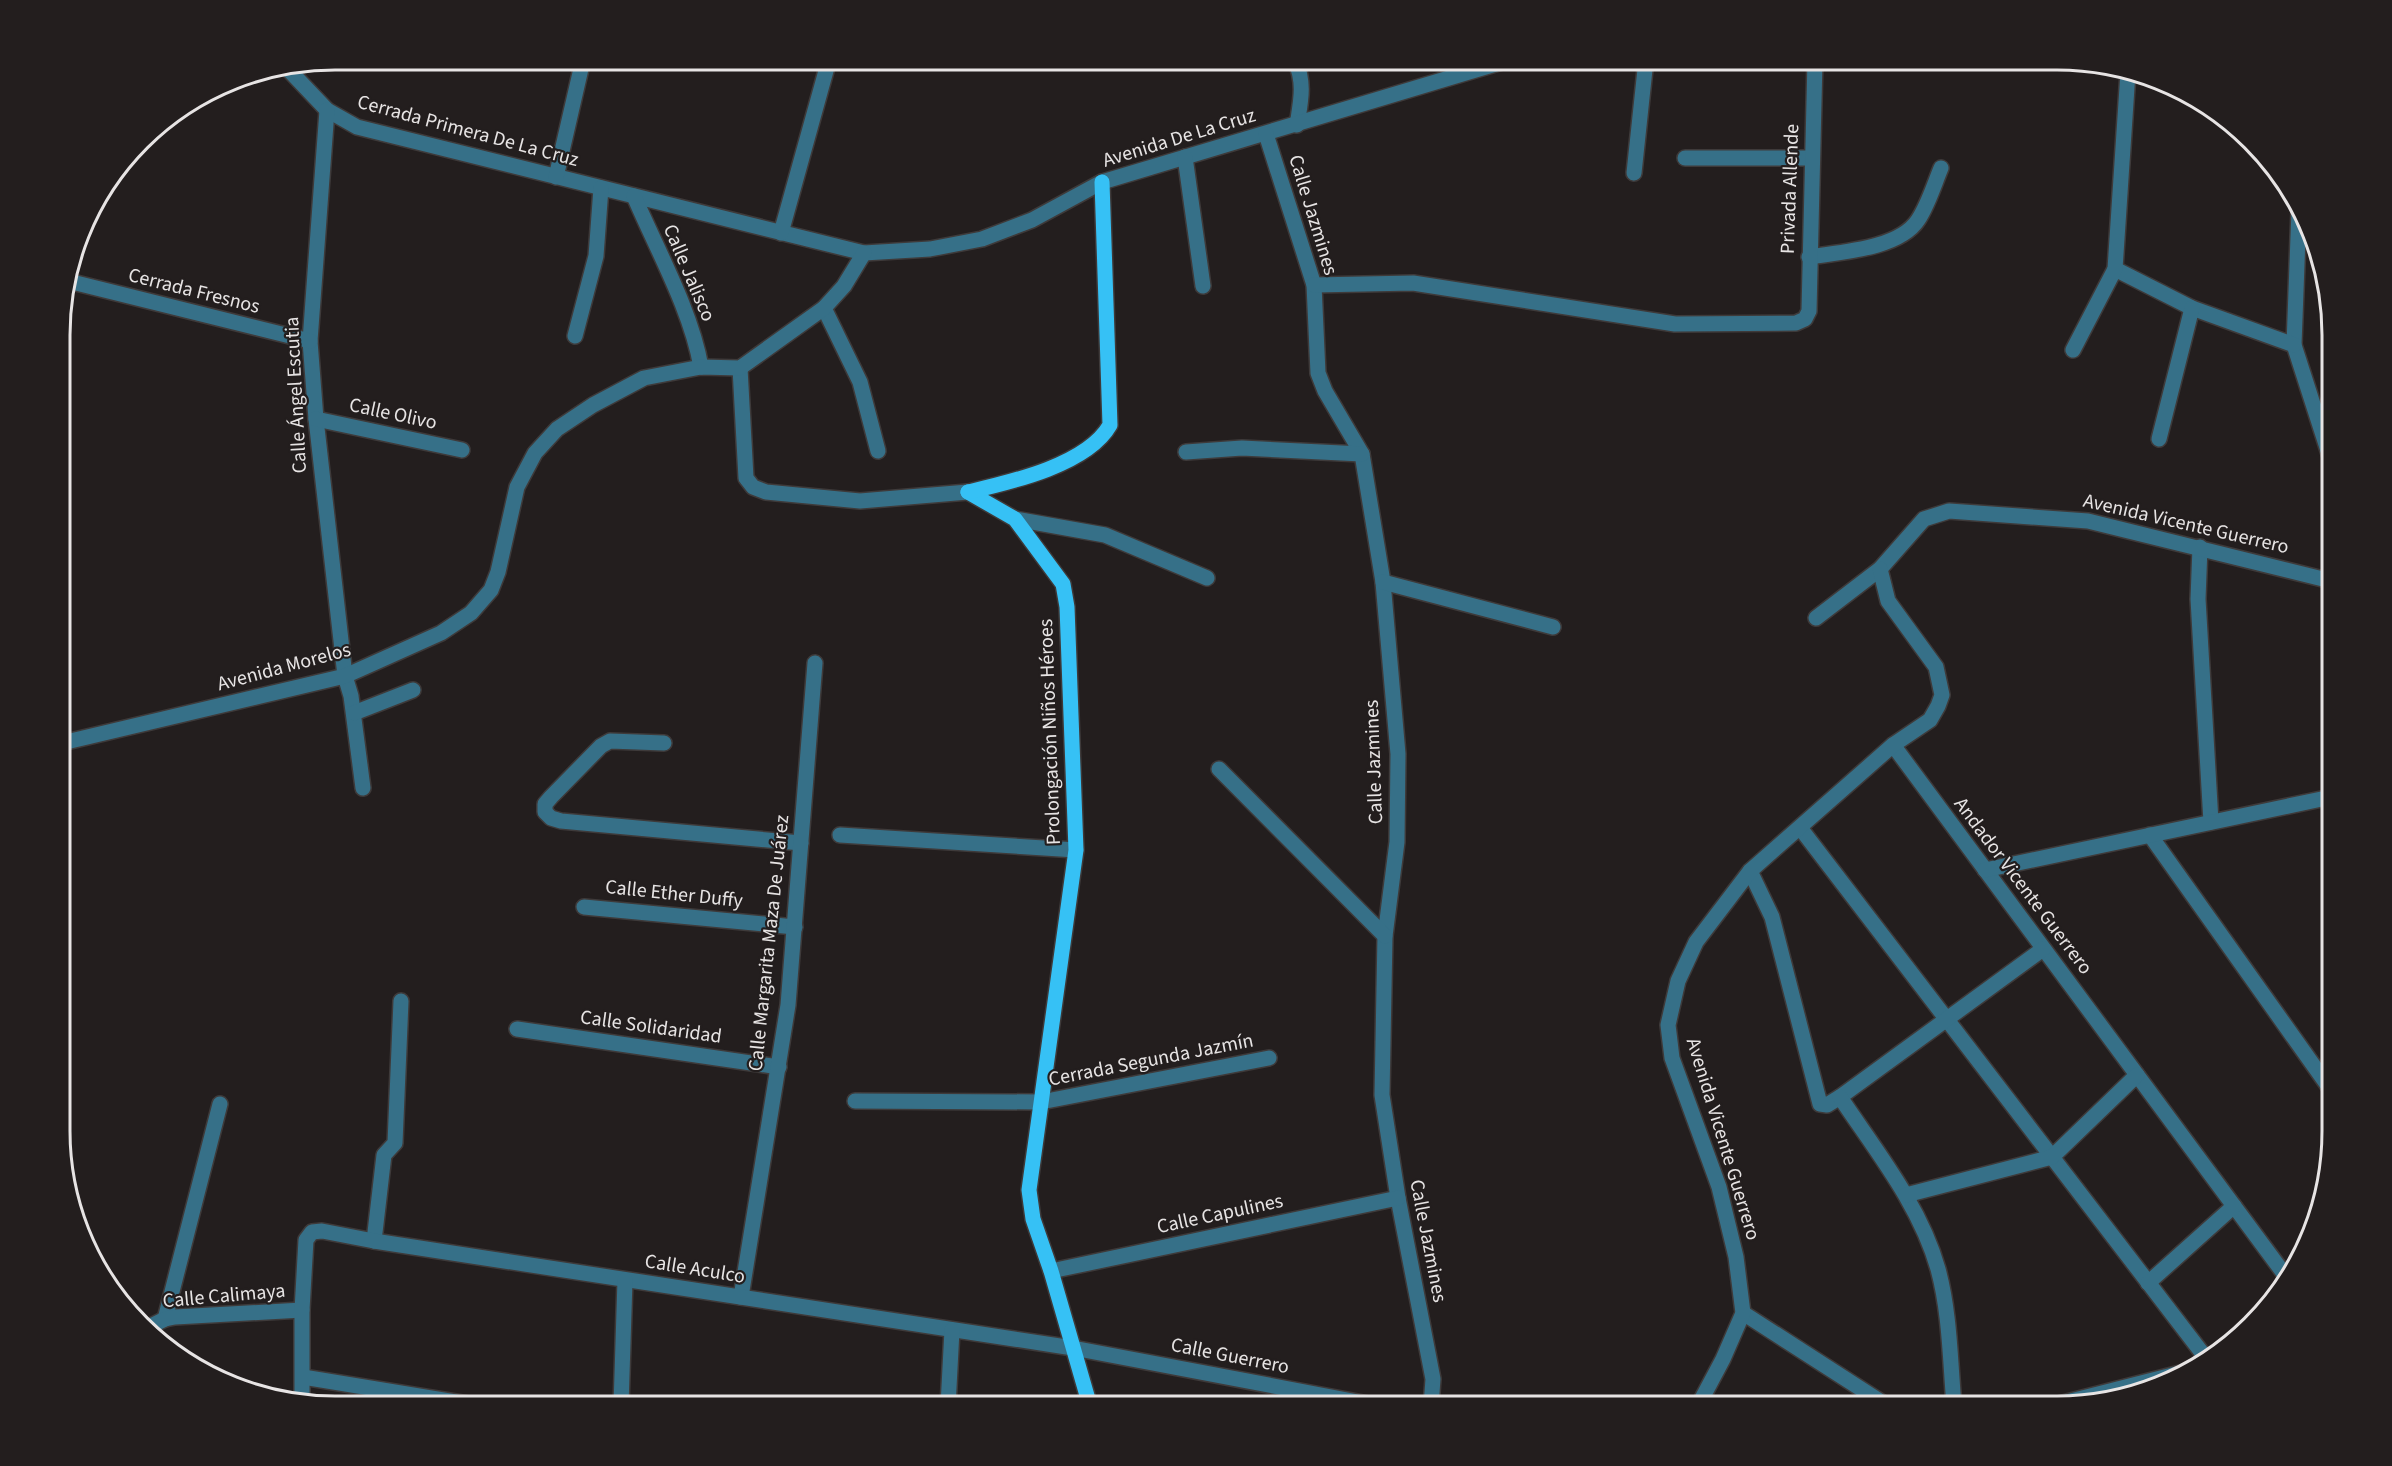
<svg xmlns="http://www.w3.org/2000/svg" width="2392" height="1466" font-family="'Source Sans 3',sans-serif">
  <rect width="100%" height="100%" fill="#231e1e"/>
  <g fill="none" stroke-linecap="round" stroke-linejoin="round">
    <g stroke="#3e3a3a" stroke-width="18">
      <g id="minor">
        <path d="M1295 60C1305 83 1301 100 1297 125"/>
        <polyline points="288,69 327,110 357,127 864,253 930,249 982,239 1032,220 1102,182 1509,60"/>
        <polyline points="327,110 310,341 316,419 345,676 351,696 363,788"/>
        <polyline points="1266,134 1314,285 1318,373 1325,391 1362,454 1383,582 1398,754 1397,842 1385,936 1382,1095 1398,1198 1433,1379 1431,1406"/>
        <polyline points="1185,157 1203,286"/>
        <polyline points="1685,158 1812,158"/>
        <polyline points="1634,173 1646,60"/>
        <polyline points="556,177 583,60"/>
        <path d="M634 196C657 250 691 310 701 367"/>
        <polyline points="2299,210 2294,345 2331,460"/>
        <polyline points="781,233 829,60"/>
        <path d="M1809 257C1840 252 1899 249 1918 220 1928 205 1934 185 1941 168"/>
        <polyline points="2115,269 2192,308 2294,345"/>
        <polyline points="68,281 310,341"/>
        <polyline points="1314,285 1413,283 1675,324 1796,323 1805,319 1809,311 1815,60"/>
        <polyline points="824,308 860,382 878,451"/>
        <polyline points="575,336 596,256 601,188"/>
        <polyline points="2073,350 2115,269 2128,72"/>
        <polyline points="740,368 746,478 753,487 766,492 860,501 968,492"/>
        <polyline points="316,419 462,450"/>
        <polyline points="2159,439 2192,308"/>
        <polyline points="1186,452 1242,448 1362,454"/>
        <polyline points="1015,519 1105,535 1207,578"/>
        <polyline points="2200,547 2198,599 2211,822"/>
        <polyline points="1383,582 1553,627"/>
        <polyline points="1816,618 1880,569 1924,519 1949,511 2088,521 2331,581"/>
        <polyline points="354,713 413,690"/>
        <polyline points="62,743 345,676 441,633 471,613 491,590 498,572 517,487 535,453 557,429 593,405 644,378 701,367 740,368 824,308 844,286 864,253"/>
        <polyline points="664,743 610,741 601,746 551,797 545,804 545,812 551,818 561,821 801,843"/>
        <polyline points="1893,745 2288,1279"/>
        <polyline points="1219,769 1385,936"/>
        <polyline points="1801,829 2206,1358"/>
        <polyline points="840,835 1076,850"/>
        <polyline points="2150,835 2331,1090"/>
        <polyline points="1985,870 2331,797"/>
        <polyline points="1750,871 1772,917 1820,1104 1827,1105 1840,1097 2043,949"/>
        <polyline points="584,907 795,927"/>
        <polyline points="517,1029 779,1067"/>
        <path d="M1840 1097C1876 1151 1920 1205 1938 1269 1950 1313 1950 1360 1954 1405"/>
        <polyline points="855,1101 1041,1102 1269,1058"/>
        <polyline points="1906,1195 2052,1157 2137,1075"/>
        <polyline points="374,1241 384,1155 395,1143 401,1001"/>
        <polyline points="1051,1271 1398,1198"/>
        <polyline points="2148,1283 2234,1206"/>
        <polyline points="741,1297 788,1005 815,663"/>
        <polyline points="1743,1313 1886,1405"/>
        <polyline points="165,1319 220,1104"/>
        <polyline points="151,1326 165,1319 175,1317 302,1310"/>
        <polyline points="303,1377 480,1406"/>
        <polyline points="302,1402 302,1310 306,1240 312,1232 322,1231 374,1241 1073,1348 1379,1406"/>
        <polyline points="2055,1405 2188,1371"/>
        <polyline points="621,1406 625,1280"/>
        <polyline points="948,1406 952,1330"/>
        <polyline points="1698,1406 1723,1359 1743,1313 1736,1257 1719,1187 1672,1058 1668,1025 1678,981 1696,942 1750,871 1893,745 1930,720 1938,706 1942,695 1936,667 1888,601 1880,569"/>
      </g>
    </g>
    <g stroke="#3e3a3a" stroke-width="18">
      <g id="major">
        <polyline points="968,492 1015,519 1063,584 1067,607 1076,850 1029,1190 1033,1219 1051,1271 1090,1406"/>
        <path d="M968 492C1011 482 1087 465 1110 425L1102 182"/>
      </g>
    </g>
    <use href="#minor" stroke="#367088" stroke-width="15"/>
    <use href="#major" stroke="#36c1f5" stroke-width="15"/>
  </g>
  <g text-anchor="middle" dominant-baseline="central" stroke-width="4.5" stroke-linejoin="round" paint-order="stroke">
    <g font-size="20" fill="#e7e4e4" stroke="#231e1e">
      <text transform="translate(468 131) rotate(15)">Cerrada Primera De La Cruz</text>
      <text transform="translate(1179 138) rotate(-17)">Avenida De La Cruz</text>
      <text transform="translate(1790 189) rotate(-88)">Privada Allende</text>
      <text transform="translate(1313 215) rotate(73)">Calle Jazmines</text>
      <text transform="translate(689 273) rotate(67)">Calle Jalisco</text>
      <text transform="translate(194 291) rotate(14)">Cerrada Fresnos</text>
      <text transform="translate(296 395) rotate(-93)">Calle Ángel Escutia</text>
      <text transform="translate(393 414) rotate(12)">Calle Olivo</text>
      <text transform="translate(2186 524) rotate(13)">Avenida Vicente Guerrero</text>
      <text transform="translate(284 667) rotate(-15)">Avenida Morelos</text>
      <text transform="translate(1050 732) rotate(-92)">Prolongación Niños Héroes</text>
      <text transform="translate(1374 762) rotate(-92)">Calle Jazmines</text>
      <text transform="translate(2023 886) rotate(53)">Andador Vicente Guerrero</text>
      <text transform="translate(674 894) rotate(6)">Calle Ether Duffy</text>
      <text transform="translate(769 943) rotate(-84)">Calle Margarita Maza De Juárez</text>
      <text transform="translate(651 1027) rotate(8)">Calle Solidaridad</text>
      <text transform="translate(1151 1060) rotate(-11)">Cerrada Segunda Jazmín</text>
      <text transform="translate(1723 1139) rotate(73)">Avenida Vicente Guerrero</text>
      <text transform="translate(1220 1214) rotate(-12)">Calle Capulines</text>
      <text transform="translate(1428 1241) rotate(79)">Calle Jazmines</text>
      <text transform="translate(695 1269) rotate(9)">Calle Aculco</text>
      <text transform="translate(224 1296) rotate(-5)">Calle Calimaya</text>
      <text transform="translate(1230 1356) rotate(11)">Calle Guerrero</text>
    </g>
  </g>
  <path d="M0 0H2392V1466H0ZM335 70H2057A265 265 0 0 1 2322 335V1131A265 265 0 0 1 2057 1396H335A265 265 0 0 1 70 1131V335A265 265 0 0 1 335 70Z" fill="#231e1e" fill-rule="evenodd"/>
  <path fill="none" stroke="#e7e4e4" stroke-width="3" d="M335 70H2057A265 265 0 0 1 2322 335V1131A265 265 0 0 1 2057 1396H335A265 265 0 0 1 70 1131V335A265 265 0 0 1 335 70Z"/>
</svg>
